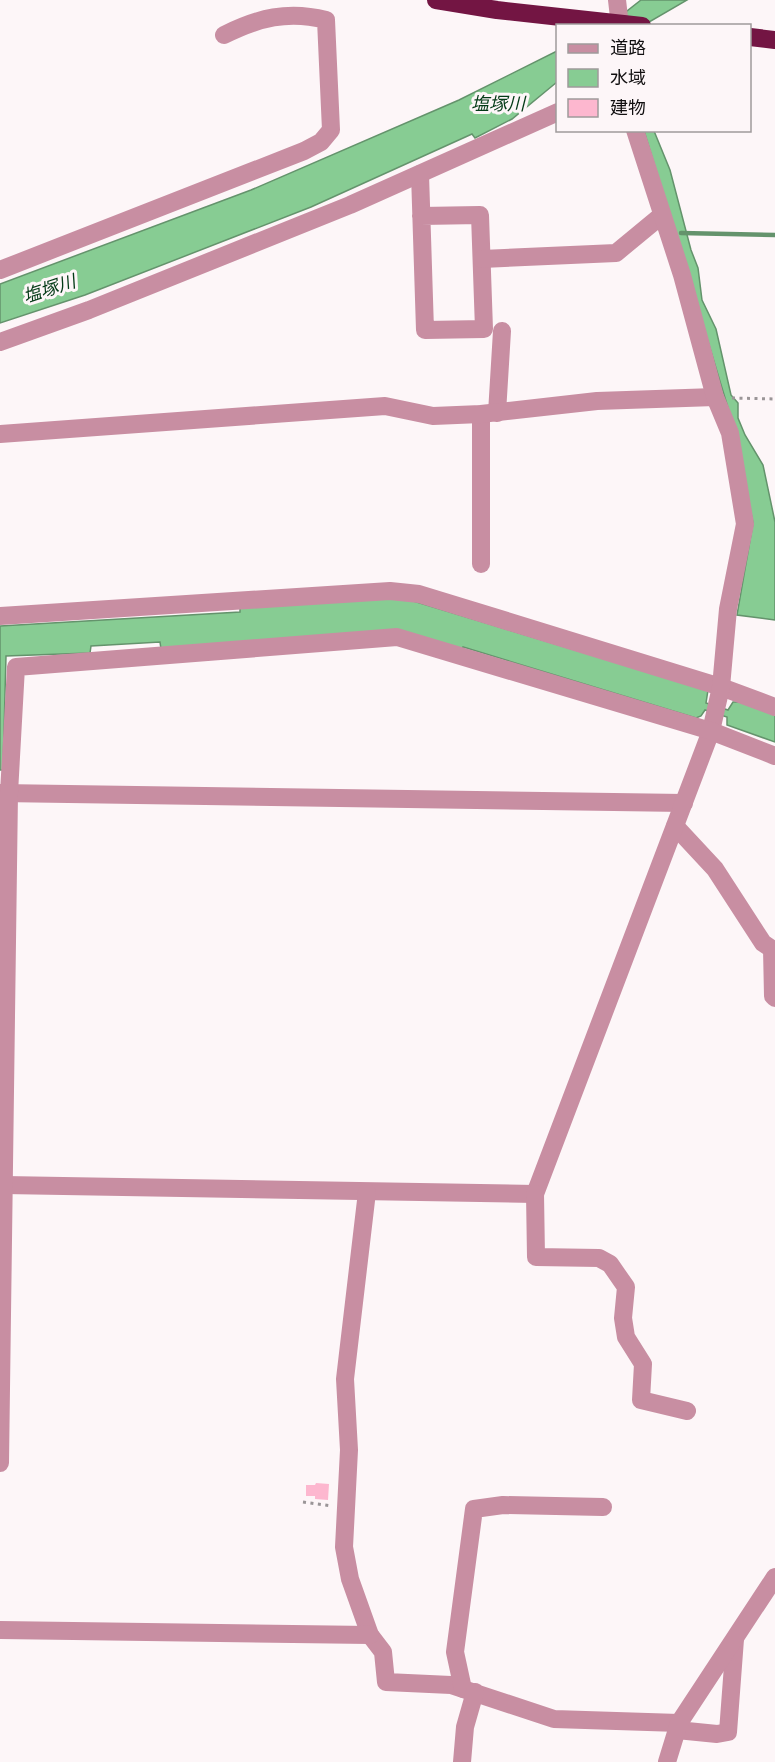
<svg xmlns="http://www.w3.org/2000/svg" width="775" height="1762" font-family="'Golos Text','Noto Sans JP',sans-serif">
  <rect width="100%" height="100%" fill="#fdf6f8"/>
  <g fill="#87cc93" stroke="#64936c" stroke-width="1.5">
    <polygon points="641,0 687,0 644,25 608,26"/>
    <polygon points="557,51 557,82 512,119 475,138 472,134 311,207 85,295 0,323 0,284 251,190 459,100"/>
    <polygon points="644,131 654,131 670,170 691,250 698,268 702,300 716,329 731,395 738,403 738,418 745,435 763,465 775,522 775,620 737,615 753,523 732,421"/>
    <polygon points="392,597 410,600 708,690 706,703 728,710 733,702 740,702 775,715 775,742 727,725 727,717 705,710 701,716 696,718 463,647 461,651 398,632 161,649 160,642 91,646 90,653 6,656 3,770 0,770 0,626 240,612 240,607"/>
  </g>
  <g fill="none" stroke-linecap="round" stroke-linejoin="round">
    <polyline stroke="#64936c" stroke-width="4.5" points="681,233 775,235"/>
  </g>
  <polygon fill="#fdb7cf" points="316,1483 329,1484 328,1500 315,1499 315,1496 306,1496 306,1485 315,1485"/>
  <g fill="none" stroke-linecap="round" stroke-linejoin="round">
    <g stroke="#9a9597" stroke-width="3" stroke-dasharray="3 4.5" stroke-linecap="butt">
      <polyline points="732,398 775,399"/>
      <polyline points="303,1502 332,1506"/>
    </g>
    <g stroke="#c88ea2" stroke-width="18">
      <polyline points="617,0 620,26"/>
      <polyline points="420,174 425,330 484,329 480,215 421,216"/>
      <polyline points="482,259 616,253 662,215"/>
      <path d="M0 270 304 151 321 142 331 130 326 20C288 10 258 18 224 35"/>
      <polyline points="0,342 89,310 350,205 558,112"/>
      <polyline points="497,413 502,331"/>
      <polyline points="481,414 481,564"/>
      <polyline points="0,434 385,406 433,416 481,414 597,401 715,397"/>
      <polyline points="0,616 390,591 419,594 721,687 775,707"/>
      <polyline points="0,793 684,803"/>
      <polyline points="675,826 715,869 763,943 772,949 773,996 775,998"/>
      <polyline points="4,1185 535,1194 711,731 721,687 728,609 745,524 730,433 715,397 682,275 635,130"/>
      <polyline points="367,1192 345,1379 349,1450 344,1547 350,1579 370,1635 383,1652 386,1682 451,1685 554,1719 679,1723"/>
      <polyline points="535,1194 536,1257 599,1258 610,1264 626,1287 623,1318 626,1337 643,1364 641,1400 687,1411"/>
      <polyline points="0,1463 9,793 16,667 397,637 711,731 775,756"/>
      <polyline points="0,1630 370,1635"/>
      <polyline points="463,1689 455,1652 474,1509 503,1505 603,1507"/>
      <polyline points="677,1730 717,1734 728,1732 735,1639"/>
      <polyline points="462,1762 465,1727 475,1692"/>
      <polyline points="667,1762 679,1723 775,1577"/>
    </g>
    <g stroke="#731543" stroke-width="18">
      <polyline points="436,0 497,10 642,26"/>
      <polyline points="750,37 775,40"/>
    </g>
  </g>
  <g text-anchor="middle" dominant-baseline="central" stroke-width="6" stroke-linejoin="round" paint-order="stroke">
    <g font-size="18" font-style="italic" fill="#033a16" stroke="#fdf6f8">
      <text x="498" y="103">塩塚川</text>
      <text transform="translate(49 288) rotate(-18)">塩塚川</text>
    </g>
  </g>
  <rect x="556" y="24" width="195" height="108" fill="#fdf6f8" stroke="#9f9a9b" stroke-width="1.5"/>
  <rect x="568" y="44" width="30" height="9" fill="#c88ea2" stroke="#9f9a9b" stroke-width="1.5"/>
  <text x="610" y="54" font-size="18" fill="#110f10">道路</text>
  <rect x="568" y="69" width="30" height="18" fill="#87cc93" stroke="#9f9a9b" stroke-width="1.5"/>
  <text x="610" y="84" font-size="18" fill="#110f10">水域</text>
  <rect x="568" y="99" width="30" height="18" fill="#fdb7cf" stroke="#9f9a9b" stroke-width="1.5"/>
  <text x="610" y="114" font-size="18" fill="#110f10">建物</text>
</svg>
